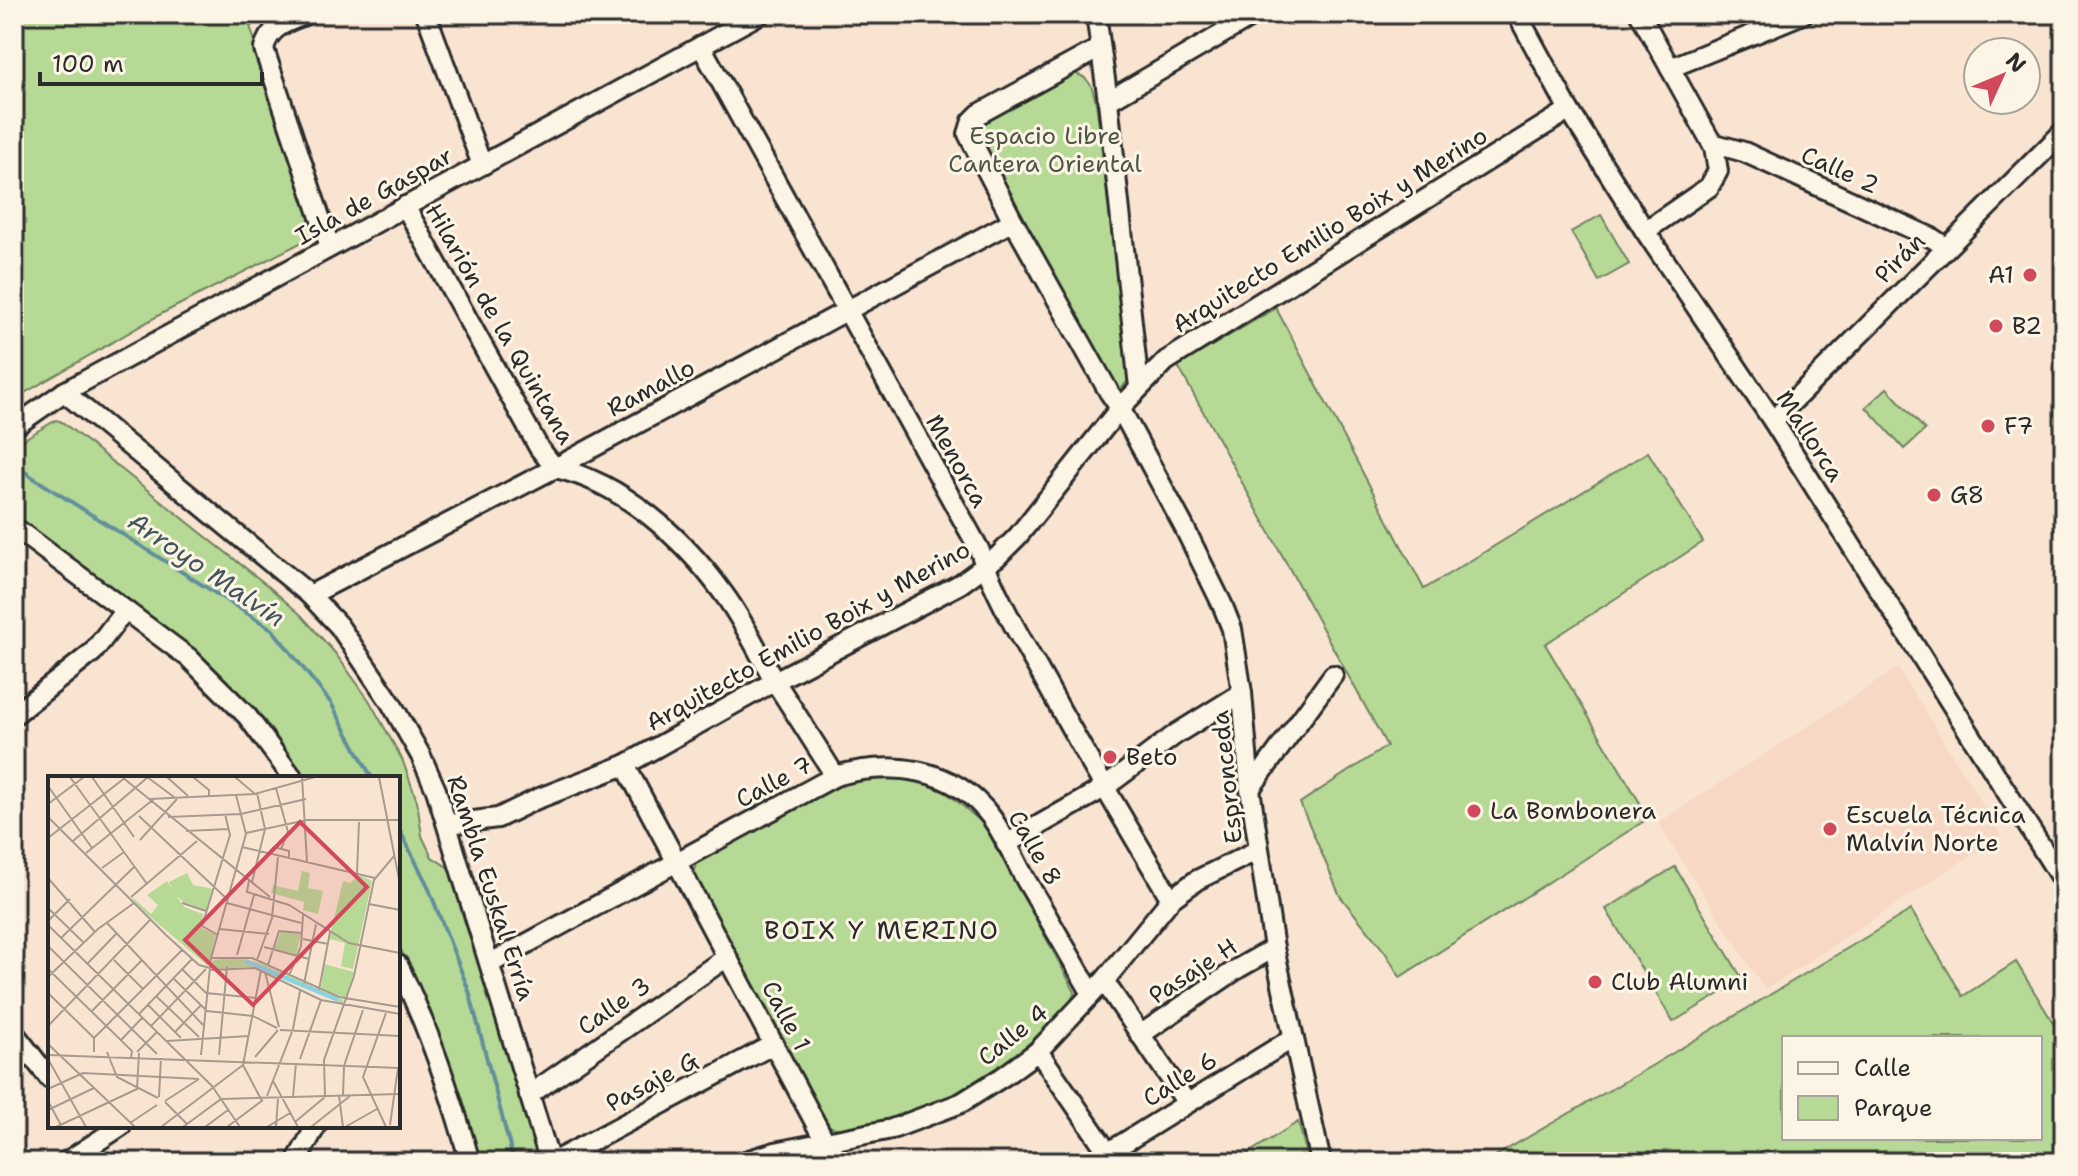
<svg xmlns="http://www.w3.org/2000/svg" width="2078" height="1176" font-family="'Shantell Sans',sans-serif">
  <rect width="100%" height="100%" fill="#f9e4d2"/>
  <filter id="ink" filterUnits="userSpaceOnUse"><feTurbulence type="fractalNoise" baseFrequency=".0125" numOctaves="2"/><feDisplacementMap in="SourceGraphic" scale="16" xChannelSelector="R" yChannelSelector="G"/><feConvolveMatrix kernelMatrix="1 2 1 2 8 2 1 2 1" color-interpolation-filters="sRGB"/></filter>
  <g filter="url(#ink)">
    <polygon fill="#f7d8c4" points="1898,668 2002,835 1765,990 1658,823"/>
    <g fill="#b6da95" stroke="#708260" stroke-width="2" fill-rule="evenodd">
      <polygon points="14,14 279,14 250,26 318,234 163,313 14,399"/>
      <path d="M1071 73C1092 75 1094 92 1097 109L1129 379 1121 389H1116L1077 325 977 134 985 119Z"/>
      <polygon points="1601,215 1629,264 1599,281 1571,232"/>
      <polygon points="1276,308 1424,589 1648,452 1703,542 1545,644 1649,818 1400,977 1385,952 1340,896 1300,803 1387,746 1178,366"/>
      <polygon points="1887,388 1925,430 1904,449 1866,407"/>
      <path d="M56 420 62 422 268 586 301 615 335 653 369 700 402 759 417 801 422 836 432 857 452 870 540 1162H478L454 1078 435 1026 398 943V778H302C269 731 235 689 192 651L14 521V445Z"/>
      <path d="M863 777H895L926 783 944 790 986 826 1075 992C1069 1008 1057 1017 1045 1029 997 1075 939 1109 875 1123 857 1127 844 1133 827 1125L694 875 696 861 842 785Z"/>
      <polygon points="1675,867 1743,980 1673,1022 1606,909"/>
      <path d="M1911 910 1963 996 2016 962 2060 1034 2064 1032V1162H1485L1653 1065ZM1784 1038H2040V1138H1784Z"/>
      <polygon points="1298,1122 1309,1162 1234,1162"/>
    </g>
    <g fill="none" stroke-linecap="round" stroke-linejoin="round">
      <g stroke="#638f9c" stroke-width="4">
        <polyline points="14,462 32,477 272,629 331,703 372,778"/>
        <polyline points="398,827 427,884 469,991 514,1162"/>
      </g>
      <g stroke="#2b2b2b" stroke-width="24">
        <g id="minor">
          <path d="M307 14C288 22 269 26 264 49L330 247"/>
          <polyline points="426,14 482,165"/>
          <polyline points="1096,14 1108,101 1139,387"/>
          <polyline points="1517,14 1569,110 1645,231 1773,421 2064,883"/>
          <polyline points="1640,14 1714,147 1718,171 1709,187 1645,231"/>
          <path d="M701 46 979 549C997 600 1025 645 1051 692 1089 762 1130 831 1171 899"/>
          <polyline points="1100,48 979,114 972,121 968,134 1013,221 1109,392 1120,408 1183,525 1222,604 1232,629 1242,693 1250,789 1274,948 1321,1162"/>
          <polyline points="1670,68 1803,14"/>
          <polyline points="1108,101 1256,14"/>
          <polyline points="1712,143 1744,152 1932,238 1946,247"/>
          <path d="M405 206 539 448 555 468C622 482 684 539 723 593 744 621 758 653 776 683 796 714 816 745 835 776"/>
          <polyline points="64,392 310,595 339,626 391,703 421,756 436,790 550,1162"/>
          <polyline points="1773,421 2064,131"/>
          <polyline points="14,427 64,392 760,14"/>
          <polyline points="14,527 189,658 247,716 293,778"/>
          <polyline points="310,595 555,468 1013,221"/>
          <polyline points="14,715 93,652 125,610"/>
          <polyline points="625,765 836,1162"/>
          <polyline points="1250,789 1333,675"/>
          <polyline points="449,824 498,818 537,799 625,765 775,681 960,584 997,557 1018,536 1120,408 1166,361 1569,110"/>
          <polyline points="1006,844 1104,788 1176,734 1242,693"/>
          <path d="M491 963 835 776C891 760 954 767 991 817 1005 836 1015 861 1027 882 1049 919 1070 956 1092 994"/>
          <path d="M398 965C429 1029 451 1094 470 1162"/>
          <polyline points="1104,981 1187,1103"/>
          <polyline points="14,1033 50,1079"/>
          <polyline points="1140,1035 1237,969 1274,948"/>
          <polyline points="1038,1051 1113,1160"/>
          <polyline points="529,1095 727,957"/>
          <polyline points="66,1162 121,1126"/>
          <polyline points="296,1162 316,1126"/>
          <polyline points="553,1162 774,1044"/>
          <polyline points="742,1162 775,1152 892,1129 961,1103 1004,1076 1038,1051 1104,981 1171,899 1197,880 1258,850"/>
          <polyline points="1093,1162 1293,1038"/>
        </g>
      </g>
      <use href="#minor" stroke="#fcf5e5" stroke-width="18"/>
    </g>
  </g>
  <g fill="#d1495b" stroke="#fcf5e5" stroke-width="3">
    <circle cx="2030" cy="275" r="8"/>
    <circle cx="1996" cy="326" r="8"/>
    <circle cx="1988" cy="426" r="8"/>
    <circle cx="1934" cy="495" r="8"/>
    <circle cx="1110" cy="757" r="8"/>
    <circle cx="1474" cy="811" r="8"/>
    <circle cx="1830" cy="829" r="8"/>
    <circle cx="1595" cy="982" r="8"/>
  </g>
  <g text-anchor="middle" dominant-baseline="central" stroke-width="6" stroke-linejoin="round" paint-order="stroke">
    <g font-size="24" fill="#4e5746" stroke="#fcf5e5">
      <text x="1045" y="136">Espacio Libre<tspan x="1045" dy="28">Cantera Oriental</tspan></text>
    </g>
    <g font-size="24" fill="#2b2b2b" stroke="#fcf5e5">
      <text transform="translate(1840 170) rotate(24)">Calle 2</text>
      <text transform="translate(374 196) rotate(-29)">Isla de Gaspar</text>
      <text transform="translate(1330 230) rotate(-32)">Arquitecto Emilio Boix y Merino</text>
      <text transform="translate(1900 258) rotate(-45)">Pirán</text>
      <text transform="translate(500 324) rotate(60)">Hilarión de la Quintana</text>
      <text transform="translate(651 388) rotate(-28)">Ramallo</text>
      <text transform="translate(1810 436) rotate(57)">Mallorca</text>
      <text transform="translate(957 461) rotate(61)">Menorca</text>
      <text transform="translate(808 636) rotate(-29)">Arquitecto Emilio Boix y Merino</text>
      <text transform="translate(1227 777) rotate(-96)">Espronceda</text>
      <text transform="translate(774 782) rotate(-28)">Calle 7</text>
      <text transform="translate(1035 848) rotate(60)">Calle 8</text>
      <text transform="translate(491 888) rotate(72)">Rambla Euskal Erría</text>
      <text transform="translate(1193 971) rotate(-33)">Pasaje H</text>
      <text transform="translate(614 1006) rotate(-35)">Calle 3</text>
      <text transform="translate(786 1016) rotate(62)">Calle 1</text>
      <text transform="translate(1013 1035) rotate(-39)">Calle 4</text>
      <text transform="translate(1180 1079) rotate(-32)">Calle 6</text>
      <text transform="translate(652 1082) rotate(-28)">Pasaje G</text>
    </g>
    <g font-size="24" fill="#2b2b2b" stroke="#fcf5e5" text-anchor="start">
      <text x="2014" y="275" text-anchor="end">A1</text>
      <text x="2012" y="326">B2</text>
      <text x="2004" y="426">F7</text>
      <text x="1950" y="495">G8</text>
      <text x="1126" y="757">Beto</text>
      <text x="1490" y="811">La Bombonera</text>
      <text x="1846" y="815">Escuela Técnica<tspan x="1846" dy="28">Malvín Norte</tspan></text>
      <text x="1611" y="982">Club Alumni</text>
    </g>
    <g font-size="26" font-style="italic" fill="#42555a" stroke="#fcf5e5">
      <text transform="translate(207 569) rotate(34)">Arroyo Malvín</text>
    </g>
    <g font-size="26" letter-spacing="2" fill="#2b2b2b" stroke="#fcf5e5">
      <text x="882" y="929">BOIX Y MERINO</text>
    </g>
  </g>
  <g transform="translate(48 776)">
    <rect width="352" height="352" fill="#f9e4d2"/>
    <path d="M254 95 262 97 260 112 275 115 270 138 255 134 256 126 223 117 225 109 250 115ZM139 97 145 109 165 113 158 135 138 129 127 118 121 106ZM311 99 324 105 305 193 293 190 297 167 282 163 283 155 295 105 302 107ZM119 105 136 131 155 138 153 152 168 159 160 190 87 128 84 121 103 138 110 129 99 119ZM233 155 253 158 248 179 226 173ZM189 181 212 187 295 224V228L204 191 163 193 165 184ZM276 188 306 196 298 222 273 214Z" fill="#b6da95"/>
    <path fill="none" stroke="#88d2e8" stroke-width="4" d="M197 185 290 224"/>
    <path fill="none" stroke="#a79a8f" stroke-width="2" d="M22 1 99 108M44 1 86 61M74 1 222 121M99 1 126 21M119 1 140 20M145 1 161 14V20M187 1 207 18 267 1M254 1 259 86M331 1 351 103M0 10 44 72M228 12 240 56 233 73M101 23 207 18M0 28 36 1M91 40 180 124M0 41 118 159 151 189 162 192M120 41 193 38 258 23M138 55 181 53M198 57 259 44H352M0 62 78 1M92 64 129 23M25 65 100 1M194 71 327 102M38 77 106 23M220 78 226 71 241 75V83M54 92 76 76M309 97 311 46M0 102 47 156M201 104 199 116 241 129 301 167 352 177M204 106 217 53 209 17M83 121 149 65M134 127 158 135M179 127 253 147M321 128 352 134M0 132 36 167M0 145 22 123M59 147 155 249M0 149 164 310 192 351M172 153 221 158M170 159 154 150 182 59 177 38M13 162 86 91M255 163 280 168M0 170 109 278M216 171 261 183M189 179 206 119M163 182H204L291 221 352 231M66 184 95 213M209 184 224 142 230 81M39 188 69 157M220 189 231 155 254 157M0 193 84 275 83 281M134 193 158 217 208 222M162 194 207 192 273 224 352 238M213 194 195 289 214 325M217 196 231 251M241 200 253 170 255 139M0 201 50 153 86 127M125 202 159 235 205 240 229 252M256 208 268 148M271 214 282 156M0 217 46 262V276M108 220 151 261M100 229 133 262M44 235 94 184M338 237 315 301 338 351M91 238 144 183M0 250 102 144M103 250 158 193M232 254 352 260M127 256 153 229M46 262 134 174M73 264 94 242M119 265 201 260M0 268 87 351M59 276 69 301 110 322M89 276 109 256M0 279 352 292M153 279 163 182 198 58 188 19M171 279 179 191M207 281 230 254M0 283 38 351M252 283 273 224M225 305 250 351M0 313 35 297 151 303M219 320 245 253 252 215M291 320 295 351M295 320 296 290 315 234M111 321 113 282M245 321 248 287M0 325 14 351M117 325 151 303M117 326 139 348M0 334 46 312M247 346 277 321 276 284 306 200 326 104 346 80M82 347 109 329M342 349 350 292M8 351 89 313 91 277M113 351 195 289M135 351 173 323 352 318M157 351 180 334M179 351 215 324M219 351 242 337M228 351 230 322M263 351 302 320M297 351 329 333"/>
    <path fill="#d1495b" fill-opacity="0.15" stroke="#d1495b" stroke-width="4" d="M252 46 319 111 205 229 137 164Z"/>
    <rect width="352" height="352" fill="none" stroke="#2b2b2b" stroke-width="4"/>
  </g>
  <rect width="2078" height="1176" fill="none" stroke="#fcf5e5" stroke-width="48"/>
  <rect x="24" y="24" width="2030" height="1128" fill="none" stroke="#2b2b2b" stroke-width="3" filter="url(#ink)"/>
  <rect x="1782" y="1036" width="260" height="104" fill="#fcf5e5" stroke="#a8a49b" stroke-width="2"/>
  <rect x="1798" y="1062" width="40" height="12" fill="#fcf5e5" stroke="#a8a49b" stroke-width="2"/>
  <text x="1854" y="1076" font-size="24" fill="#2b2b2b">Calle</text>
  <rect x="1798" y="1096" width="40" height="24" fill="#b6da95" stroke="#a8a49b" stroke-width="2"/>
  <text x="1854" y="1116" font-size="24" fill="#2b2b2b">Parque</text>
  <g transform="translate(2002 76) rotate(46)"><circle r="38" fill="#fcf5e5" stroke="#a8a49b" stroke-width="2"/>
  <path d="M0-6L14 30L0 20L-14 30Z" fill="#d1495b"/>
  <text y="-12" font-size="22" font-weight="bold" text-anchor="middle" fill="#2b2b2b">N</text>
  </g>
  <path d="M40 72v12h222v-12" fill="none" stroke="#2b2b2b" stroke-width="4"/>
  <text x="52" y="72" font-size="24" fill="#2b2b2b" stroke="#fcf5e5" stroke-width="6" paint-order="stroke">100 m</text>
</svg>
